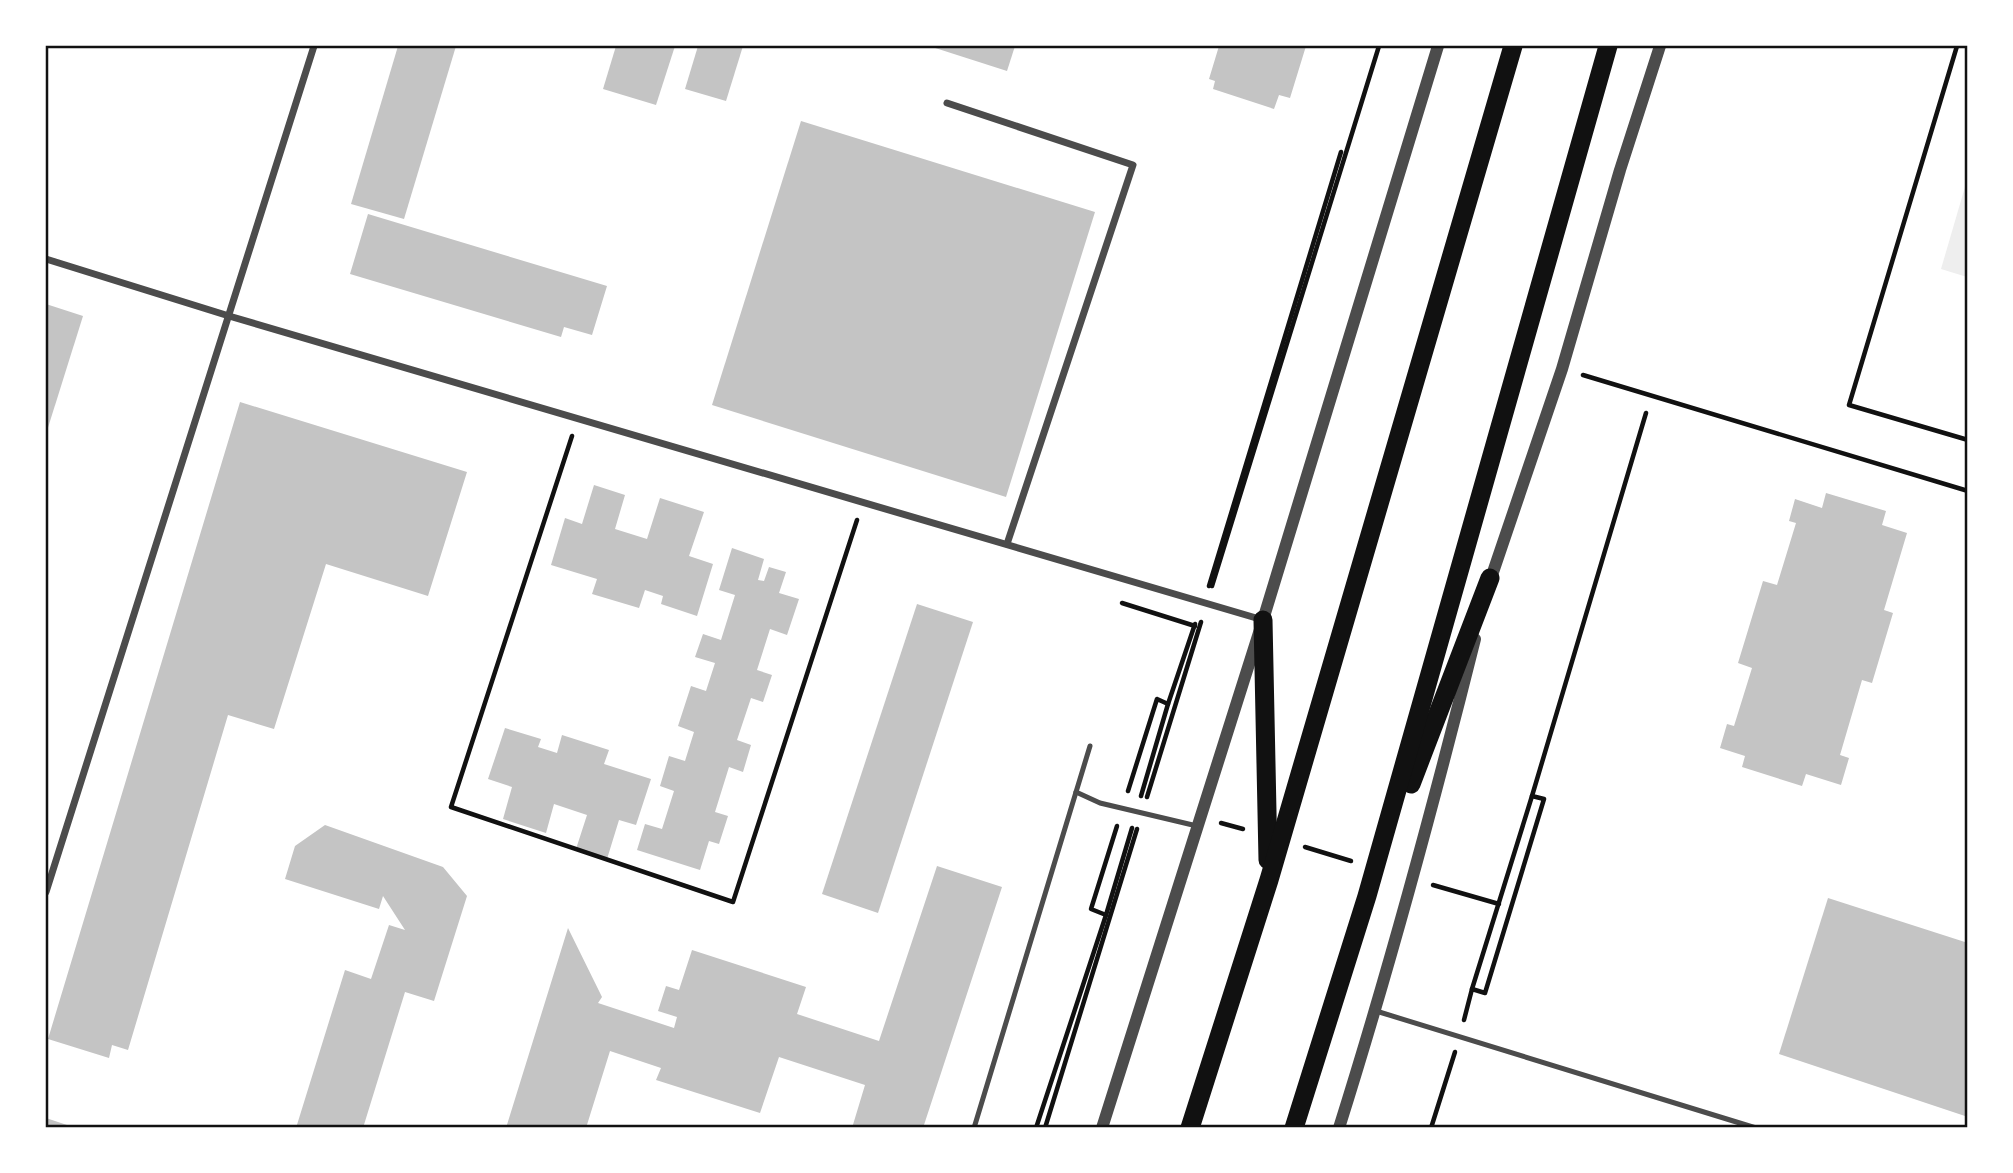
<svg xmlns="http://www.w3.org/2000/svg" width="2013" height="1173" font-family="Rubik,sans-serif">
  <rect width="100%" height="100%" fill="#fff"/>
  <polygon fill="#eee" points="1967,180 1968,277 1967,277 1941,269"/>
  <g fill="#c4c4c4">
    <polygon points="398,46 456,46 404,219 351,204"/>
    <polygon points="616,46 675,46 656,105 603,89"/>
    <polygon points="698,46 743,46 726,101 685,89"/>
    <polygon points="929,46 1015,46 1007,71"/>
    <polygon points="1219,46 1306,46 1290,98 1279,95 1274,109 1213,89 1215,81 1209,79"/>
    <polygon points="801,121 1095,212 1006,497 712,405"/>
    <polygon points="368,214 607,286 592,335 564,327 561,337 350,274"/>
    <polygon points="46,304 83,316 46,434"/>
    <polygon points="240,402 467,472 428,596 326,564 274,729 228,715 128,1050 112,1045 109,1058 48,1039"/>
    <polygon points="594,485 625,495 615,529 647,539 660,498 704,512 689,556 713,564 697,616 661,604 663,596 645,590 639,608 592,594 597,579 551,565 565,518 582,524"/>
    <polygon points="1826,493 1886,511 1882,525 1907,533 1884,610 1893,613 1872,683 1862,680 1840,755 1849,758 1841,785 1806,774 1802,786 1742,767 1745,756 1720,748 1727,724 1734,726 1752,668 1738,663 1763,581 1777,585 1796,523 1789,521 1795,499 1822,508"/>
    <polygon points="732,548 764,559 758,580 764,581 769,567 786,572 779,593 799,599 787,635 770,629 757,670 772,675 763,702 751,698 737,740 751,745 743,772 729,767 715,812 728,816 719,844 709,841 700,870 637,850 645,824 662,829 674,791 660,786 669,756 685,761 694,732 678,726 691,686 706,691 715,663 695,657 703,634 721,640 735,595 719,590"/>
    <polygon points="917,604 973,622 878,913 822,894"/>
    <polygon points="505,728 541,739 538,747 557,753 562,735 609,750 604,764 651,779 636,825 619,820 607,859 576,849 587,815 554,804 546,833 503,819 512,787 488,779"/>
    <polygon points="325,825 443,867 467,896 434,1001 405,992 363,1128 296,1128 345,970 371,979 389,925 405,930 383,896 379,909 285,879 295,846"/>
    <polygon points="937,866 1002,887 923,1128 852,1128 865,1085 779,1057 760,1113 656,1080 661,1068 610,1051 586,1128 506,1128 568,928 602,997 598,1003 674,1028 677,1017 658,1011 666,986 679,990 692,950 806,987 797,1014 879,1041"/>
    <polygon points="1828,898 1968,943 1968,1117 1779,1054"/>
    <polygon points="46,1118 73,1127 73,1128 46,1128"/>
  </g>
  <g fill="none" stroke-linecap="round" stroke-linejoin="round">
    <g stroke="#111" stroke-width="4.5">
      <polyline points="1957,46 1849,405 1968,440"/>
      <polyline points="1583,375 1968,491"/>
      <polyline points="572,436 451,807 733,902 857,520"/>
      <polyline points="1209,586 1341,152"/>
      <polyline points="1212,586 1379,46"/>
      <polyline points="1122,603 1195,626"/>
      <polyline points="1128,791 1157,699 1168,704"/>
      <polyline points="1141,796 1168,704 1195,624"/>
      <polyline points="1147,797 1201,622"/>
      <polyline points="1221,823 1243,829"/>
      <polyline points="1305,847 1351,861"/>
      <polyline points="1433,885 1499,904"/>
      <polyline points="1106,915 1091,909 1117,826"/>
      <polyline points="1472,989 1532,796"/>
      <polyline points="1464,1020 1472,989 1485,993 1544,799 1532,796 1646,413"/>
      <polyline points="1036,1128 1106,915 1132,828"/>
      <polyline points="1045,1128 1137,829"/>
      <polyline points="1431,1128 1455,1052"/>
    </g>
    <g stroke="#4c4c4c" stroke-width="5">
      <polyline points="1076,792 1100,803 1197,826"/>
      <polyline points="1376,1011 1756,1128"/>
      <polyline points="974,1128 1090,746"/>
    </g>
    <g stroke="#4c4c4c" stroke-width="7">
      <polyline points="947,103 1133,165 1007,544"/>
      <polyline points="46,259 229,316 1263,620"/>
      <polyline points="46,892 314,46"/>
    </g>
    <g stroke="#4c4c4c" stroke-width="12">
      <polyline points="1489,584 1562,369 1620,170 1660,46"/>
      <polyline points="1102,1128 1263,620 1438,46"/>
      <path d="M1339 1128C1390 966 1434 803 1475 639"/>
    </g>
    <g stroke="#111" stroke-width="19">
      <polyline points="1263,620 1268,860"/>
      <polyline points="1411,784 1490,578"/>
      <polyline points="1190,1128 1269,880 1513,46"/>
      <polyline points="1294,1128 1367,896 1608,46"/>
    </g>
  </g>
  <rect width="2013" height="1173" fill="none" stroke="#ffffff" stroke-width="94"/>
  <rect x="47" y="47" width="1919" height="1079" fill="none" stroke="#111" stroke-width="2.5"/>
</svg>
